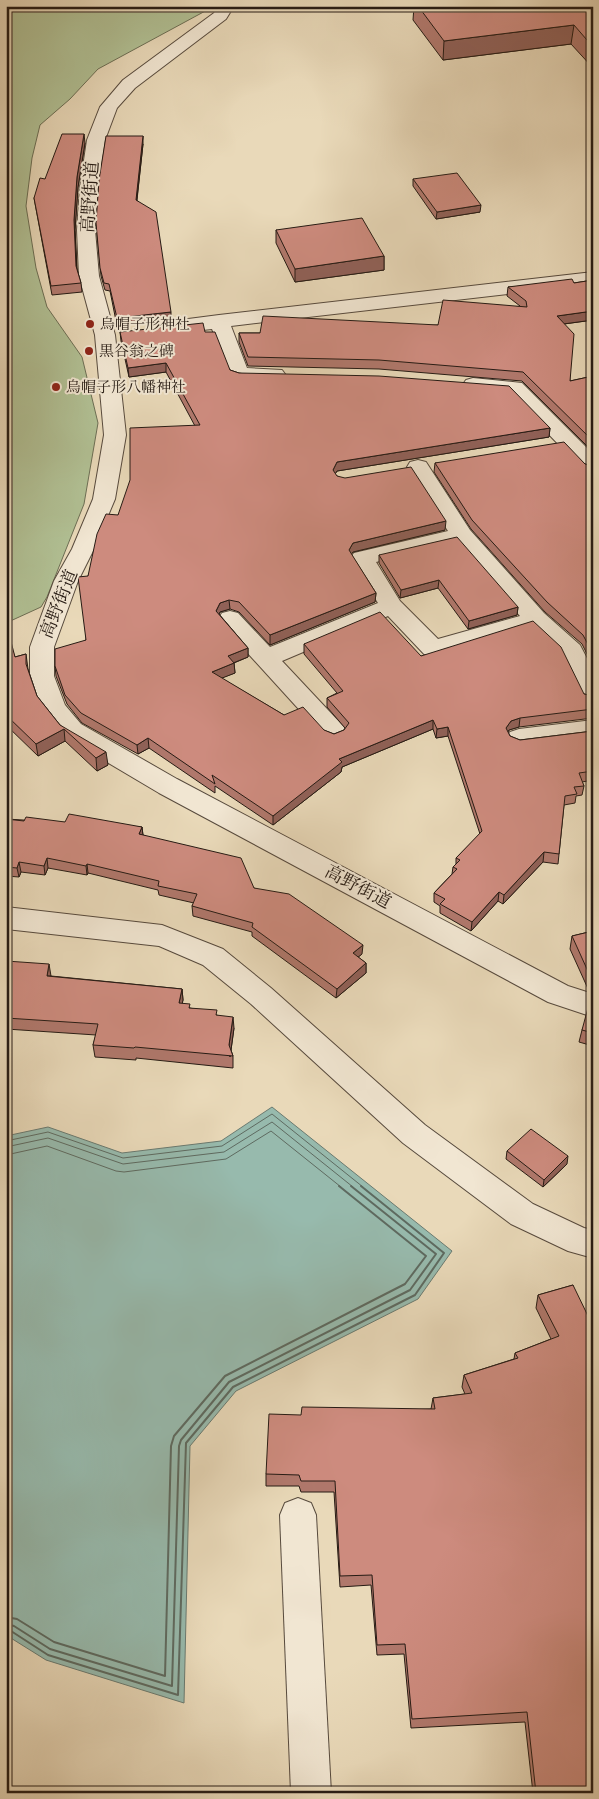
<svg xmlns="http://www.w3.org/2000/svg" width="599" height="1799" font-family="Cardo,'Noto Serif JP',serif">
  <rect width="100%" height="100%" fill="#e9d9b9"/>
  <filter id="stains"><feTurbulence type="fractalNoise" baseFrequency=".004" numOctaves="4"/><feColorMatrix values="0 0 0 0 .2 0 0 0 0 .09 0 0 0 0 .02 0 0 0 .5 -.17"/></filter>
  <radialGradient id="worn" r=".72"><stop offset=".6" stop-color="#630" stop-opacity="0"/><stop offset="1" stop-color="#630" stop-opacity=".3"/></radialGradient>
  <polygon fill="#b1c094" stroke="#6c6e54" points="6,6 211,6 209,9 98,69 70,99 40,125 32,158 26,206 36,268 47,307 82,357 98,423 84,504 47,597 41,607 6,623"/>
  <polygon fill="#97baad" stroke="#6a7a70" points="272,1107 452,1251 418,1299 236,1391 190,1446 184,1703 46,1660 6,1635 6,1136 48,1127 122,1153 221,1141"/>
  <g fill="none" stroke-linecap="round" stroke-linejoin="round">
    <g stroke="#5e6a60" stroke-width="1">
      <polyline points="6,1141 48,1132 123,1158 222,1146 272,1114 363,1187"/>
      <polyline points="6,1147 48,1138 123,1164 224,1152 272,1122 353,1187"/>
      <polyline points="6,1155 47,1146 116,1171 124,1172 226,1159 271,1131 341,1187"/>
    </g>
    <g stroke="#5e6a60" stroke-width="2">
      <polyline points="6,1617 17,1619 54,1642 165,1676 171,1446 174,1436 225,1376 405,1284 426,1256 339,1186"/>
      <polyline points="6,1624 14,1626 50,1649 172,1686 179,1446 181,1440 229,1382 410,1290 436,1254 351,1186"/>
      <polyline points="6,1631 11,1631 48,1655 178,1695 186,1443 233,1387 415,1295 444,1253 361,1186"/>
    </g>
    <g stroke="#574a3d" stroke-width="2">
      <g id="minor">
        <polygon points="218,6 234,6 226,19 135,88 117,108 105,140 98,187 95,230 99,276 115,335 126,435 115,499 94,549 78,581 54,647 54,676 65,705 81,724 177,779 568,986 593,994 593,1017 548,1002 159,793 63,736 41,708 30,676 30,647 54,581 72,549 93,499 104,435 95,335 79,276 77,230 80,187 87,140 100,107 123,80 214,13"/>
        <path d="M593 272V284L231 326 247 368 282 370 285 374 282 378C267 382 247 382 232 378L212 329 165 334 158 332 155 328 158 324 165 322 219 315Z"/>
        <polygon points="473,378 522,383 593,454 593,474 585,472 509,393 466,388 463,384 466,380"/>
        <path d="M418 460 426 462 470 530 544 613 580 645 593 670V704L584 702 561 655 532 628 433 656 424 654 388 616 282 661 343 726 347 732 343 738 334 741 325 738 222 625 218 619 222 613 230 611 238 613 270 647 378 603 350 558 354 553 448 531 407 467 410 462ZM457 543 520 616 438 639 400 601 376 562Z"/>
        <polygon points="593,720 593,738 519,747 510,744 506,738 510,732 519,729"/>
        <polygon points="6,907 162,925 223,949 271,988 425,1125 533,1204 584,1228 593,1230 593,1258 568,1251 511,1224 403,1143 251,1004 203,965 159,946 6,929"/>
        <polygon points="298,1498 311,1503 316,1515 331,1793 291,1793 280,1515 285,1503"/>
      </g>
    </g>
    <use href="#minor" fill="#f1e6d2" fill-rule="evenodd"/>
  </g>
  <g fill="#b0786c" stroke="#261b14">
    <polygon points="414,6 593,6 593,68 571,44 443,60 413,20"/>
    <polygon points="85,143 78,187 75,230 77,269 81,283 82,292 52,295 34,198 45,179"/>
    <polygon points="143,144 137,200 171,319 117,326 110,291 105,290 101,276 96,223"/>
    <polygon points="413,179 480,212 436,219 413,186"/>
    <polygon points="276,230 384,256 384,270 295,282 276,243"/>
    <polygon points="593,280 593,320 564,324 570,381 593,376 593,452 522,381 379,369 248,366 239,342 239,333 260,333 438,325 520,306 507,296 508,287 574,283"/>
    <polygon points="120,332 205,332 230,370 239,373 550,428 549,437 337,471 335,474 337,476 445,530 353,552 351,554 376,593 375,602 270,645 239,612 230,609 220,612 219,614 248,648 248,657 234,663 235,673 221,678 284,715 334,734 344,730 345,728 327,707 327,698 337,693 304,654 304,644 421,656 593,696 593,718 519,727 509,730 508,732 510,736 520,740 593,731 593,780 582,782 584,786 582,795 576,796 575,803 564,805 558,864 543,862 503,904 498,901 471,931 440,913 440,906 434,902 434,893 452,874 453,867 456,864 456,858 480,834 448,736 436,738 433,729 342,767 341,772 273,825 215,786 215,793 149,748 138,754 82,723 67,704 56,676 55,666 86,640 88,576 118,515 195,426 166,372 129,377 121,341"/>
    <polygon points="435,463 585,464 593,466 593,666 582,644 545,612 471,529 434,472"/>
    <polygon points="379,555 518,607 517,615 468,629 438,588 400,598 379,563"/>
    <polygon points="6,634 15,657 26,654 28,669 37,696 60,725 108,765 97,771 65,741 38,756 6,725"/>
    <polygon points="6,819 142,827 143,835 254,888 362,954 358,957 366,963 366,973 336,998 252,936 252,932 193,916 192,906 194,903 159,895 158,890 88,873 87,875 48,868 45,875 21,872 19,877 6,876"/>
    <polygon points="593,931 593,993 589,991 570,949 572,936"/>
    <polygon points="6,961 51,976 182,989 183,1000 182,1003 190,1008 217,1015 234,1028 231,1050 233,1056 233,1068 136,1058 136,1060 95,1057 93,1045 96,1035 6,1029"/>
    <polygon points="593,1005 593,1046 579,1042 582,1030"/>
    <polygon points="507,1151 567,1164 543,1187 506,1159"/>
    <polygon points="573,1285 593,1793 533,1793 525,1722 411,1728 404,1654 377,1655 371,1585 340,1587 334,1492 301,1492 299,1486 266,1486 266,1474 301,1415 431,1409 433,1398 465,1394 462,1387 464,1375 514,1359 515,1353 551,1339 536,1308 538,1295"/>
  </g>
  <g fill="#906158" stroke="#261b14">
    <polygon points="574,25 571,44 443,60 444,41"/>
    <polygon points="84,134 85,143 78,187 75,230 77,276 74,220 77,177"/>
    <polygon points="143,136 143,144 136,207 136,200"/>
    <polygon points="481,205 480,212 436,219 437,212"/>
    <polygon points="384,256 384,270 295,282 295,269"/>
    <polygon points="593,311 593,320 556,325 557,316"/>
    <polygon points="171,312 171,319 117,326 117,318"/>
    <polygon points="166,363 166,372 129,377 128,368"/>
    <polygon points="6,376 10,376 11,384 6,384"/>
    <polygon points="550,428 549,437 337,471 332,479 333,470 337,462"/>
    <polygon points="446,521 445,530 353,552 348,559 349,550 353,543"/>
    <polygon points="439,580 438,588 400,598 401,590"/>
    <polygon points="376,593 375,602 270,645 270,635"/>
    <polygon points="229,600 230,609 220,612 216,620 216,611 220,603"/>
    <polygon points="518,607 517,615 468,629 469,621"/>
    <polygon points="248,648 248,657 228,665 228,656"/>
    <polygon points="234,663 235,673 212,682 212,672"/>
    <polygon points="520,718 519,727 509,730 504,737 506,728 511,721"/>
    <polygon points="433,720 433,729 342,767 341,772 273,825 273,816 339,759"/>
    <polygon points="448,727 448,736 436,738 437,729"/>
    <polygon points="64,729 65,741 38,756 36,744"/>
    <polygon points="148,738 149,748 138,754 137,745"/>
    <polygon points="106,752 108,765 97,771 96,758"/>
    <polygon points="142,827 143,836 139,834"/>
    <polygon points="544,852 543,862 503,904 504,895"/>
    <polygon points="47,858 48,868 45,875 44,866"/>
    <polygon points="19,862 21,872 19,877 17,868"/>
    <polygon points="87,864 88,873 87,875 86,866"/>
    <polygon points="499,892 498,901 471,931 472,922"/>
    <polygon points="363,945 362,954 352,962 353,953"/>
    <polygon points="366,963 366,973 336,998 337,989"/>
    <polygon points="49,964 51,976 47,976"/>
    <polygon points="182,989 183,1000 180,1015 179,1003"/>
    <polygon points="233,1017 234,1028 230,1057 229,1045"/>
    <polygon points="568,1156 567,1164 543,1187 544,1180"/>
  </g>
  <g fill="#cd8b7e" stroke="#261b14">
    <polygon points="418,6 593,6 593,47 574,25 444,41"/>
    <polygon points="62,134 84,134 77,177 74,220 76,266 81,283 51,286 34,198 40,178 45,179"/>
    <polygon points="106,136 143,136 136,200 156,212 171,312 117,318 109,284 104,283 100,268 96,223 99,180"/>
    <polygon points="457,173 481,205 437,212 413,179"/>
    <polygon points="362,218 384,256 295,269 276,230"/>
    <polygon points="572,279 574,283 593,280 593,311 557,316 574,334 570,381 593,376 593,441 523,372 379,360 248,357 239,333 260,333 263,316 438,325 443,300 527,307 526,301 508,287"/>
    <polygon points="203,323 205,332 215,332 230,370 239,373 379,376 509,386 550,428 337,462 333,470 337,476 345,478 411,467 446,521 353,543 349,550 376,593 270,635 239,602 229,600 220,603 216,611 248,648 228,656 234,663 212,672 284,715 303,707 324,730 334,734 344,730 349,723 327,698 343,691 304,644 380,612 421,656 533,621 561,647 584,694 593,696 593,709 520,718 511,721 506,728 510,736 520,740 593,731 593,771 579,773 584,786 574,787 577,794 565,796 559,854 544,852 504,895 499,892 472,922 440,904 445,899 434,893 457,869 453,867 460,860 456,858 482,831 448,727 437,729 433,720 339,759 342,762 273,816 212,775 215,784 148,738 137,745 81,713 65,695 55,666 55,649 86,640 78,577 88,576 97,534 106,514 118,515 130,480 130,428 200,425 166,363 128,368 120,332"/>
    <polygon points="6,367 10,376 6,376"/>
    <polygon points="564,442 585,464 593,466 593,654 583,635 547,602 472,520 435,463"/>
    <polygon points="457,537 518,607 469,621 439,580 401,590 379,555"/>
    <polygon points="6,634 9,634 15,657 26,654 26,664 37,696 60,725 106,752 96,758 64,729 36,744 6,715"/>
    <polygon points="69,814 142,827 139,834 241,858 254,888 289,894 363,945 353,953 366,963 337,989 252,927 253,923 192,906 197,894 158,886 159,881 87,864 86,866 47,858 44,866 19,862 17,868 6,867 6,819 24,821 26,817 65,822"/>
    <polygon points="593,931 593,979 591,978 572,936"/>
    <polygon points="6,961 49,964 47,976 182,989 179,1003 190,1004 189,1008 217,1010 216,1015 233,1017 229,1045 233,1056 135,1047 134,1048 93,1045 98,1024 6,1018"/>
    <polygon points="589,1004 593,1005 593,1033 582,1030"/>
    <polygon points="531,1129 568,1156 544,1180 507,1151"/>
    <polygon points="573,1285 588,1316 593,1314 593,1793 536,1793 527,1712 412,1719 405,1644 377,1645 372,1575 340,1576 335,1481 301,1481 299,1475 266,1474 269,1414 301,1415 302,1407 435,1409 433,1398 472,1393 464,1375 518,1358 515,1353 559,1336 538,1295"/>
  </g>
  <g fill="#8f2418" stroke="#f1e6d2" stroke-width="2">
    <circle cx="90" cy="324" r="5"/>
    <circle cx="89" cy="351" r="5"/>
    <circle cx="56" cy="387" r="5"/>
  </g>
  <g text-anchor="middle" dominant-baseline="central" stroke-width="4" stroke-linejoin="round" paint-order="stroke">
    <g font-size="15" fill="#261b14" stroke="#f1e6d2" text-anchor="start">
      <text x="100" y="324">烏帽子形神社</text>
      <text x="99" y="351">黒谷翁之碑</text>
      <text x="66" y="387">烏帽子形八幡神社</text>
    </g>
    <g font-size="18" fill="#261b14" stroke="#f1e6d2">
      <text transform="translate(90 197) rotate(-86)">高野街道</text>
      <text transform="translate(59 604) rotate(-68)">高野街道</text>
      <text transform="translate(358 887) rotate(28)">高野街道</text>
    </g>
  </g>
  <rect width="599" height="1799" fill="none" stroke="#e9d9b9" stroke-width="25"/>
  <rect x="8" y="8" width="584" height="1784" fill="none" stroke="#261b14" stroke-width="2.5"/>
  <rect x="12" y="12" width="574" height="1774" fill="none" stroke="#261b14"/>
  <rect width="100%" height="100%" filter="url(#stains)"/>
  <rect width="100%" height="100%" fill="url(#worn)"/>
</svg>
